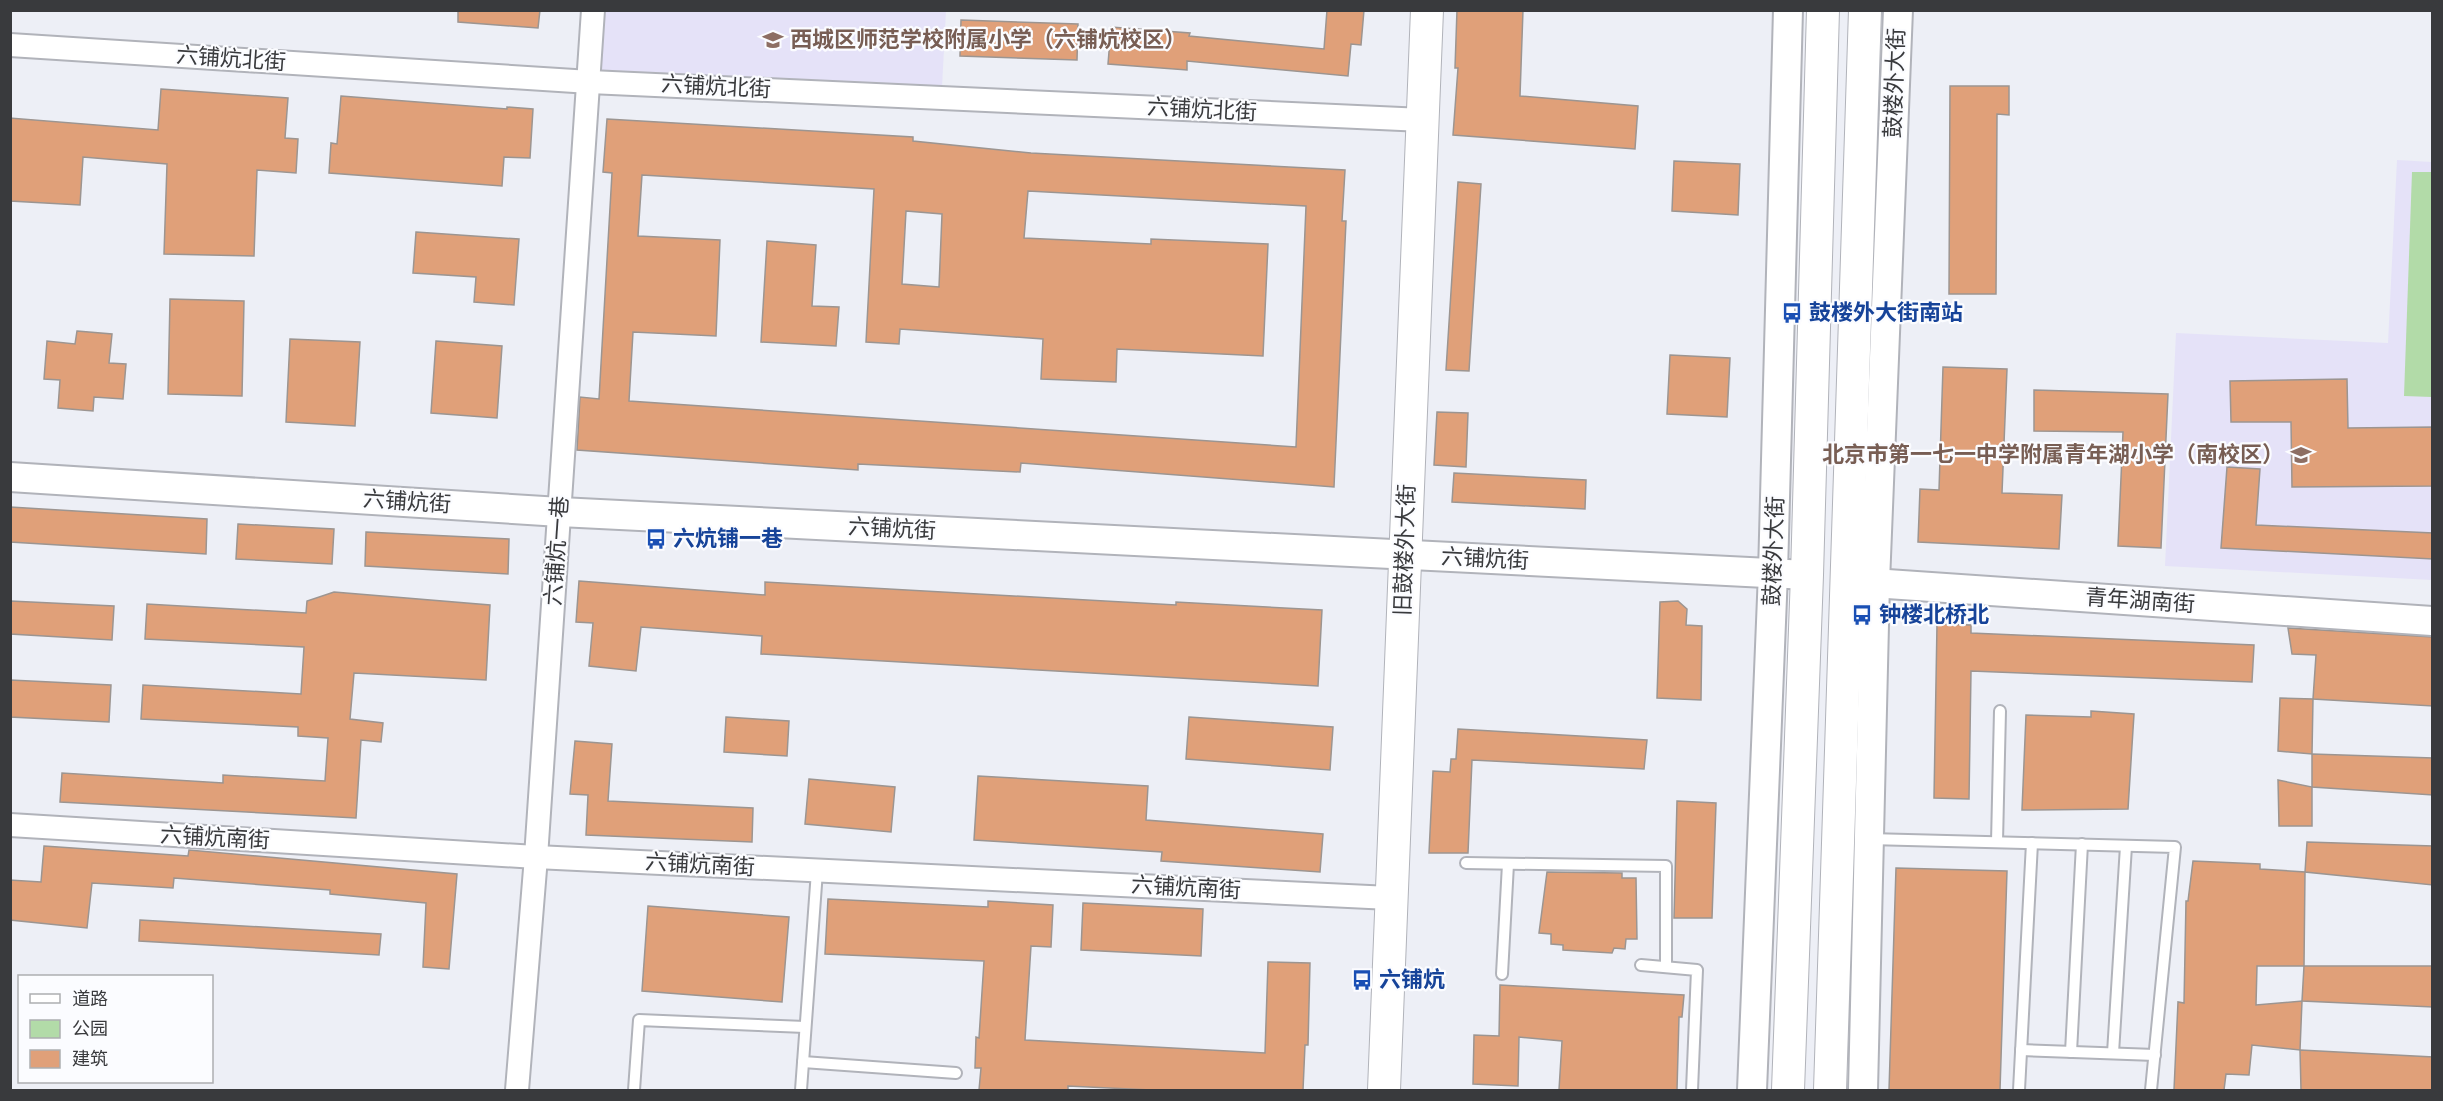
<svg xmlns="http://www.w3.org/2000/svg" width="2443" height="1101" font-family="Karla,'Noto Sans SC',sans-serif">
  <rect width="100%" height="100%" fill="#edeff6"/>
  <g fill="#e5e2f8">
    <polygon points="604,11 946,11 942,87 601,70"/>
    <polygon points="2397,160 2432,162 2432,580 2165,566 2176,333 2388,343"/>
  </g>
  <polygon fill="#b2dba8" points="2412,172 2432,172 2432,397 2404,396"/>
  <g fill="#e0a079" stroke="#9c9591" stroke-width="1.5" fill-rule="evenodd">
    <polygon points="458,10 540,10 538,28 458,22"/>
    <polygon points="1327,10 1364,10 1361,45 1351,44 1348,76 1187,61 1187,70 1108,64 1111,27 1190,33 1189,36 1324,49"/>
    <polygon points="1457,10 1523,10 1520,96 1638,106 1635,149 1453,135 1458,68 1455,68"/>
    <polygon points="961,20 1078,24 1077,60 960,56"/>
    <polygon points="1950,86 2009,86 2009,115 1997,114 1996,294 1949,294"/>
    <polygon points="161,89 288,98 285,138 298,139 296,173 257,170 254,256 164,254 167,164 83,157 80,205 10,201 10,118 158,130"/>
    <polygon points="341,96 507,109 507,107 533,109 530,158 504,157 502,186 329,173 331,143 337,144"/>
    <path d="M607 119 913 137V141L1031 153 1345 170 1342 221H1346L1334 487 1021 463 1020 472 858 464V470L577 450 580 397 599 399 612 173 603 172ZM642 175 874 189 866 342 899 344 900 329 1043 339 1041 379 1116 382 1117 349 1263 356 1268 244 1151 239V244L1024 238 1028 191 1306 206 1296 447 629 401 633 332 716 336 720 240 638 236ZM906 211 942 214 939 287 902 284Z"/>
    <polygon points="1674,161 1740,164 1738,215 1672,211"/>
    <polygon points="1458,182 1481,184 1469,371 1446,370"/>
    <polygon points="416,232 519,239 514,305 474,302 476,277 413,273"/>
    <polygon points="767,241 816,245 812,306 839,307 836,346 761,342"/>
    <polygon points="170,299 244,301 242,396 168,394"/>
    <polygon points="77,331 112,334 109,363 126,364 123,399 94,397 93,411 58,408 60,380 44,379 47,341 75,344"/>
    <polygon points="290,339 360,342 355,426 286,422"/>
    <polygon points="436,341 502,346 497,418 431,413"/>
    <polygon points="1670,355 1730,358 1727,417 1667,414"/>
    <polygon points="1943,367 2007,369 2002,493 2062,495 2059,549 1918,542 1920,489 1939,490"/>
    <polygon points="2347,379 2348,428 2433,427 2433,486 2292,487 2291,422 2231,422 2230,381"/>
    <polygon points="2034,390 2168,394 2161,548 2118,546 2123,432 2034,431"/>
    <polygon points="1437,412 1468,413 1466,467 1434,465"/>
    <polygon points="2227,467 2260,469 2256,525 2433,533 2433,559 2221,548"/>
    <polygon points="1454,473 1586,480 1585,509 1452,502"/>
    <polygon points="10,507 207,519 206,554 10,542"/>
    <polygon points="238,524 334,529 332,564 236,559"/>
    <polygon points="366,532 509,539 508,574 365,566"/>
    <polygon points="579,581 765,595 765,582 1176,605 1176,602 1322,610 1318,686 761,654 762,636 641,627 636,671 589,666 593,623 576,622"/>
    <polygon points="334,592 490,605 486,680 354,673 350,719 383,723 381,742 361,740 356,818 60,802 62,773 223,783 223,775 325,781 328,738 298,736 298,727 141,719 143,685 301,694 304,647 145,639 147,604 306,613 307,601"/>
    <polygon points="10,601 114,606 112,640 10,634"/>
    <polygon points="1678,601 1687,609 1686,625 1702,626 1701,700 1657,698 1660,602"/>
    <polygon points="1937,624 1971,625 1971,633 2254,645 2252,682 1971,671 1969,799 1934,798"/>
    <polygon points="2288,628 2433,637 2433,706 2313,699 2316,655 2292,654"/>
    <polygon points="10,680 111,685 109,722 10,717"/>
    <polygon points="2280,698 2313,699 2312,754 2278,751"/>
    <polygon points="2091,711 2134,714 2128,809 2022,810 2026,715 2091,717"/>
    <polygon points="726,717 789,721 787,756 724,752"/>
    <polygon points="1189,717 1333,727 1330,770 1186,759"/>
    <polygon points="1458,729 1647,740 1644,769 1472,760 1468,853 1429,853 1433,771 1450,772 1451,759 1456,759"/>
    <polygon points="575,741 612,744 608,801 753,808 752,842 586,835 588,795 570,794"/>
    <polygon points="2312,754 2433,758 2433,795 2312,787"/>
    <polygon points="978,776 1148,786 1146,820 1323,834 1320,872 1161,861 1162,852 974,840"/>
    <polygon points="809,779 895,787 891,832 805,824"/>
    <polygon points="2278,780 2312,787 2312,826 2279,826"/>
    <polygon points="1677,801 1716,803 1712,918 1674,918"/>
    <polygon points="2307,842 2433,846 2433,885 2305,872"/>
    <polygon points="44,846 188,856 189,850 457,874 449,969 423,967 426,903 330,894 330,890 174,878 173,888 92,883 87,928 10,920 10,880 41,882"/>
    <polygon points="2193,861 2260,864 2260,869 2305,872 2304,966 2257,966 2256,1005 2302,1001 2300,1050 2252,1045 2249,1075 2226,1074 2224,1090 2174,1090 2178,1002 2184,1003 2186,901 2188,901"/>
    <polygon points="1896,868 2007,871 2000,1090 1889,1090"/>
    <polygon points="1547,872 1622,873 1622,878 1636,878 1637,939 1626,939 1625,949 1614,948 1612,953 1563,950 1563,945 1551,944 1551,934 1539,933"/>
    <polygon points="828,899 988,907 988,901 1053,905 1051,947 1031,946 1025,1040 1265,1053 1268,962 1310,963 1308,1045 1305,1045 1303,1090 1151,1090 1068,1086 1068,1090 979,1090 981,1068 975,1068 976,1037 979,1038 984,961 825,954"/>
    <polygon points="1083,903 1203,909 1201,956 1081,950"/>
    <polygon points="648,906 789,917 782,1002 642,991"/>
    <polygon points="140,920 381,934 379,955 139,941"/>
    <polygon points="2304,966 2433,966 2433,1007 2302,1001"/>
    <polygon points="1500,985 1684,995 1682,1017 1679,1017 1677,1090 1559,1090 1562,1041 1519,1037 1518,1086 1473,1084 1474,1035 1499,1036"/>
    <polygon points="2300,1050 2433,1057 2433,1090 2301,1090"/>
  </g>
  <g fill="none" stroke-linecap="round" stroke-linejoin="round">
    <g stroke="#b1b3ba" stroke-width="14">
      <g id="service">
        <polyline points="1869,839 2175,847 2151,1090"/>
        <polyline points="1997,842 2000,711"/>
        <polyline points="1466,863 1666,866 1666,967"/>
        <polyline points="1641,965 1697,970 1692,1090"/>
        <polyline points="1502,974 1508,864"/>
        <polyline points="2021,1050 2155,1055"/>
        <polyline points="2071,1052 2082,844"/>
        <polyline points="2113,1053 2126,846"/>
        <polyline points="803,1062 956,1073"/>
        <polyline points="634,1090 639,1020 805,1027"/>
        <polyline points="801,1090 817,871"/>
        <polyline points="2019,1090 2032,843"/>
      </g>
    </g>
    <g stroke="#b1b3ba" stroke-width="26">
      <g id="minor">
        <polyline points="10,45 590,82 1423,120"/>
        <polyline points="10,825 536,857 1390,898"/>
        <polyline points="517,1090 536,857 593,10"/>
      </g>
    </g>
    <g stroke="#b1b3ba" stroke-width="32">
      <g id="tertiary">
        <polyline points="10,477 560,512 1807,575"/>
        <polyline points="1858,582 2432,621"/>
        <polyline points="1752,1090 1773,573 1788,10"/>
        <polyline points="1863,1090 1875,582 1898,10"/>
      </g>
    </g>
    <g stroke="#b1b3ba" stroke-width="34">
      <g id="secondary">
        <polyline points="1384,1090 1427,10"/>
        <polyline points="1788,1090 1807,575 1823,10"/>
        <polyline points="1830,1090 1865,10"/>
      </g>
    </g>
    <use href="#service" stroke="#fff" stroke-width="10"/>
    <use href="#minor" stroke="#fff" stroke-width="22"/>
    <use href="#tertiary" stroke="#fff" stroke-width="28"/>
    <use href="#secondary" stroke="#fff" stroke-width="32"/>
  </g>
  <defs>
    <g id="school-bare" transform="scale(1.62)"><path d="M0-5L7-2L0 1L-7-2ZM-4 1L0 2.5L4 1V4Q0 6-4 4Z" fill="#8d6e63" stroke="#fbfcff" stroke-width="2.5" paint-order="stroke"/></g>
    <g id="bus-bare" transform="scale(1.62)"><path d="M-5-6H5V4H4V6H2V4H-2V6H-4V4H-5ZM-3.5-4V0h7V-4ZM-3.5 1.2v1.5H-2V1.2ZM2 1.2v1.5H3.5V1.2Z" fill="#1a4fb4" stroke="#fbfcff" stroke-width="2.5" paint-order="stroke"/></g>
  </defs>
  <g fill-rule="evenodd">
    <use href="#school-bare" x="773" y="40"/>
    <use href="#bus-bare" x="1792" y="313"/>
    <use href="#school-bare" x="2301" y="455"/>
    <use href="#bus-bare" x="656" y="539"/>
    <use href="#bus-bare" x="1862" y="615"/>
    <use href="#bus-bare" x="1362" y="980"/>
  </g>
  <g text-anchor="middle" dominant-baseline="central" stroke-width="4.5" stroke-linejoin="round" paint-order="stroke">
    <g font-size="22" font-weight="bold" fill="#785e54" stroke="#fbfcff" text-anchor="start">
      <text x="790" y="40">西城区师范学校附属小学（六铺炕校区）</text>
      <text x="2284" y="455" text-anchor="end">北京市第一七一中学附属青年湖小学（南校区）</text>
    </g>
    <g font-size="22" fill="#393a3d" stroke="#fbfcff">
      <text transform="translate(231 59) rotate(4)">六铺炕北街</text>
      <text transform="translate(1895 83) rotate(-88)">鼓楼外大街</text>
      <text transform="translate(716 87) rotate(3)">六铺炕北街</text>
      <text transform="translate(1202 110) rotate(3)">六铺炕北街</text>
      <text transform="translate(407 502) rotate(4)">六铺炕街</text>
      <text transform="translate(892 529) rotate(3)">六铺炕街</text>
      <text transform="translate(1405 550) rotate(-88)">旧鼓楼外大街</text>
      <text transform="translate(557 551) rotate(-86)">六铺炕一巷</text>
      <text transform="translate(1774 551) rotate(-88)">鼓楼外大街</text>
      <text transform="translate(1485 559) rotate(3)">六铺炕街</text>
      <text transform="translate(2140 601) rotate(4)">青年湖南街</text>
      <text transform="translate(215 838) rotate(3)">六铺炕南街</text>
      <text transform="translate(700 865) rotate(3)">六铺炕南街</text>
      <text transform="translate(1186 888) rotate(3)">六铺炕南街</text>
    </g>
    <g font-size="22" font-weight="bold" fill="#164399" stroke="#fbfcff" text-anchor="start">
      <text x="1809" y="313">鼓楼外大街南站</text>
      <text x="673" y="539">六炕铺一巷</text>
      <text x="1879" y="615">钟楼北桥北</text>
      <text x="1379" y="980">六铺炕</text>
    </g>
  </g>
  <rect width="2443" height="1101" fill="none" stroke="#393a3d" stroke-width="24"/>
  <rect x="18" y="975" width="195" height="108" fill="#fbfcff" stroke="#adaeb1" stroke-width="1.5"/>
  <rect x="30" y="994" width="30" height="9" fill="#ffffff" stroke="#adaeb1" stroke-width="1.5"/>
  <text x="72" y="1005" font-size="18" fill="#393a3d">道路</text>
  <rect x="30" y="1020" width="30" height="18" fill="#b2dba8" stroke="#adaeb1" stroke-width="1.5"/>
  <text x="72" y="1035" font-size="18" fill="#393a3d">公园</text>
  <rect x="30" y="1050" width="30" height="18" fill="#e0a079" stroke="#adaeb1" stroke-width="1.5"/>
  <text x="72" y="1065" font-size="18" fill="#393a3d">建筑</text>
</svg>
